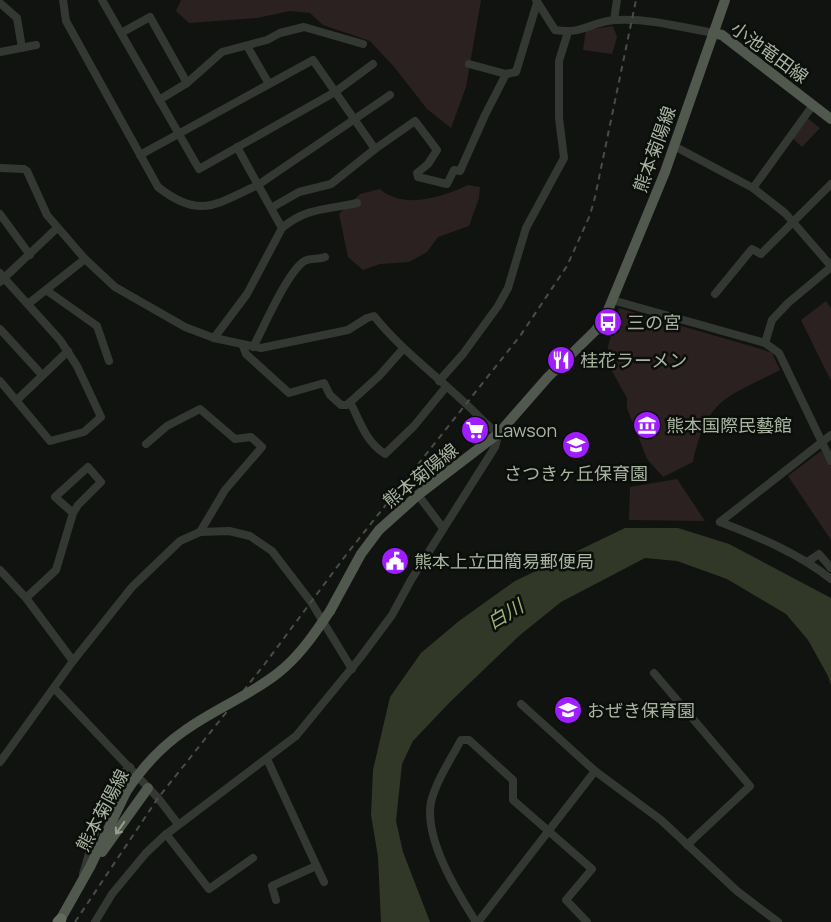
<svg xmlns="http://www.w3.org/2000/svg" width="831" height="922" font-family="Manrope,'Noto Sans JP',sans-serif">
  <rect width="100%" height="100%" fill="#111311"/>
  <g fill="#2b2121">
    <polygon points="181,0 481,0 466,87 451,128 427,109 395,68 370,41 323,25 310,13 290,11 257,18 189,23 176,11"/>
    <polygon points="613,26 617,37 612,54 583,50 586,30"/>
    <polygon points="807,118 820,128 802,147 791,137"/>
    <path d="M468 185 480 187 479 198 469 226 438 237 427 252 409 262 380 264 363 270 348 257 339 214 360 194 380 189C403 210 443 197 468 185Z"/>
    <polygon points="826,301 831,308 831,381 801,320"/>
    <path d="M619 308 761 349 772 353 780 370C726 398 707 398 693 462L663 477 647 459 627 408V398L608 364V346Z"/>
    <polygon points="821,451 831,466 831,540 788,476"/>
    <polygon points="677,479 705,521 629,520 630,487"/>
  </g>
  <polygon fill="#323827" points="625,528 678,528 729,544 831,598 831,685 828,676 808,640 786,614 727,579 677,561 645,558 561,602 520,635 449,703 413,741 402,764 396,821 403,852 430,922 381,922 378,857 371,815 373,770 390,697 421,653 459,621 515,581"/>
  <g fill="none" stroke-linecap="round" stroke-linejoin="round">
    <g stroke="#343832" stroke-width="8">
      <path d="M63 0 66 21 158 187C200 220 216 204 258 185L282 228 247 294 214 338"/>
      <polyline points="102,0 199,169 335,92 373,64"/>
      <path d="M536 0 555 30C584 35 591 21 616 20 648 18 681 27 713 33"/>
      <polyline points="0,3 17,18 22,48"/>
      <polyline points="614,20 617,0"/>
      <polyline points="121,33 150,17 187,83 159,100"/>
      <polyline points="247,46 269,84"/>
      <polyline points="0,52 36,45"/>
      <polyline points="506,74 516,72 537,3"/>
      <polyline points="187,83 222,52 267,40 280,33 304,27 363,44"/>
      <polyline points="674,146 753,188 785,213 831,266"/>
      <polyline points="237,147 258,185 390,95"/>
      <polyline points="140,155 313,60 375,149 415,121 437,150 428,164 417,173 418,177 447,184 454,170 460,171 485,115 506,74 469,64"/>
      <path d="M0 168 24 169 27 171 47 215 85 259 115 287 185 327 214 338 261 348 348 330 367 318 374 316C401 350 436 375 467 405 478 414 486 427 499 433L495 447 411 580 392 615 360 658 296 736 164 836 146 853 112 894 95 922"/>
      <polyline points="753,188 813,105"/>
      <polyline points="271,208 299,192 331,184 375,149"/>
      <polyline points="0,214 30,255"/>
      <path d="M282 228C307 207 327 210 357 203"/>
      <polyline points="0,273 4,278 57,228"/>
      <polyline points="0,282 4,278 60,340 77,366 101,417 84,432 50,441 0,381"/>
      <polyline points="46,290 97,326 109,361"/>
      <polyline points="715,294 752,249 761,254 831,184"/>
      <polyline points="612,300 765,343 779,353 831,461"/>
      <polyline points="28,304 85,259"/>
      <polyline points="0,329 42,375"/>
      <polyline points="765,343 772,320 788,303 831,267"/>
      <polyline points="243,346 246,354 289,393 324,383 330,395 341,405 347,405 379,376 403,349"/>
      <path d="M253 347C264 327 286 275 303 262 309 257 318 260 325 257"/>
      <polyline points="439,381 463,354 498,306 508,288 526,228 564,158 559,118 559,61 568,32"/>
      <polyline points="17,400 68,351"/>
      <path d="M350 402C360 421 365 441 385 454L414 426 446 387"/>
      <polyline points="146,444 167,426 200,409 235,439 251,437 262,447 225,490 200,532"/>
      <polyline points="418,495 443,528"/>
      <polyline points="720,522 831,435"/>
      <path d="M720 522C759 537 798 553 831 579"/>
      <polyline points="807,562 819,554 831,568"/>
      <polyline points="0,570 26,598 73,661"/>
      <polyline points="26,598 56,570 73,513 78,505 101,482 88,467 55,497 73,513"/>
      <polyline points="654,673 750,786 687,845"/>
      <polyline points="54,688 158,798 178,824"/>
      <polyline points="521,704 595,771 661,820 737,891 778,922"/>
      <polyline points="267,759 324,882"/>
      <polyline points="0,762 73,661 132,587 180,541 200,532 229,531 250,536 272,551 311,602 352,669"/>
      <polyline points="166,834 209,889 253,858"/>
      <polyline points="83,874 102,809 112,783 130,767"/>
      <polyline points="276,900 272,886 316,866"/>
      <path d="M476 922C457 892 424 839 431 802 436 781 451 759 461 740H469L513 780V800L592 869 566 900 587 922"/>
      <polyline points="478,922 595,771"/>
    </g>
    <g stroke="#51584e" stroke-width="10">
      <polyline points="713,33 722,35 831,119"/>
      <polyline points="330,611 361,554 379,530 418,495 499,433 548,377 595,331 604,320 665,172 725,0"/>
      <polyline points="102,852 148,788"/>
      <polyline points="59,922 90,867 126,792"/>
    </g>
    <polyline stroke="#626a5d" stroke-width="11" points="58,922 61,919"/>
    <polyline stroke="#484e45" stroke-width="2" stroke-dasharray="6 5" stroke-linecap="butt" points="75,922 158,798 264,665 346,555 520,336 567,266 590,215 595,197 636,0"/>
    <path stroke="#51584e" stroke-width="10" d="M126 792C141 769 161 747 184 731 214 709 249 696 278 673 300 656 314 634 330 611"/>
  </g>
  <defs><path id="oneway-shaft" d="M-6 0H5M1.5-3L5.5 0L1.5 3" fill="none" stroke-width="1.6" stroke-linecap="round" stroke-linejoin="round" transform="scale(1.25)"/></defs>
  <use stroke="#939e8c" href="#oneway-shaft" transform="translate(120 828) rotate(125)"/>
  <defs>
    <g id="bus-disc" transform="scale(1.4375)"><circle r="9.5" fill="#a01dff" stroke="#0c0e0c"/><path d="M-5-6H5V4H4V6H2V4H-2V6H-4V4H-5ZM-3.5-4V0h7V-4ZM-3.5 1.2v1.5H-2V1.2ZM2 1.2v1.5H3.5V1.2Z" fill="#fff"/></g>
    <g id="restaurant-disc" transform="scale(1.4375)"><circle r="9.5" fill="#a01dff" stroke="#0c0e0c"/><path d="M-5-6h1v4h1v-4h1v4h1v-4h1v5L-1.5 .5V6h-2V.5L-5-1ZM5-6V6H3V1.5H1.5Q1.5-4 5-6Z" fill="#fff"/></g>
    <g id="museum-disc" transform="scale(1.4375)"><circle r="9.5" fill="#a01dff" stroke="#0c0e0c"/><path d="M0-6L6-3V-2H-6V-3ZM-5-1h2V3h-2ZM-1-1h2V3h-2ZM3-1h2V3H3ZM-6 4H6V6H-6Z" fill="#fff"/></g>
    <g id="supermarket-disc" transform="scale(1.4375)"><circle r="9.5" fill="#a01dff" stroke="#0c0e0c"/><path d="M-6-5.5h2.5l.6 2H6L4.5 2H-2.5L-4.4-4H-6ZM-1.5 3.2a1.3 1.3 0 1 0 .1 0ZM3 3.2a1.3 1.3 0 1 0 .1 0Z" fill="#fff"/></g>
    <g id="school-disc" transform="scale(1.4375)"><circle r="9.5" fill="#a01dff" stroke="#0c0e0c"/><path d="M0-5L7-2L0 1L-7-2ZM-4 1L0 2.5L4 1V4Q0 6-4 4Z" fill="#fff"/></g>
    <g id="civic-disc" transform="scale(1.4375)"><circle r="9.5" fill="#a01dff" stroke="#0c0e0c"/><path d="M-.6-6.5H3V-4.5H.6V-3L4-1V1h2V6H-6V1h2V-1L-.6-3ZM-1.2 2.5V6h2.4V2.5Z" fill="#fff"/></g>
  </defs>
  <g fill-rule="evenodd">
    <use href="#bus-disc" x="608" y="322"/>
    <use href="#restaurant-disc" x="561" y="360"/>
    <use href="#museum-disc" x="647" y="425"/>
    <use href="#supermarket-disc" x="475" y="430"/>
    <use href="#school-disc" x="576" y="445"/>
    <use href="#civic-disc" x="395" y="561"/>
    <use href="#school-disc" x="568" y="710"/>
  </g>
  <g text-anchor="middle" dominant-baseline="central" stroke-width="5" stroke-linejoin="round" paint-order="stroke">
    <g font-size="18" fill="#a9b5a1" stroke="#0c0e0c">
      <text transform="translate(770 52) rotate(36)">小池竜田線</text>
      <text transform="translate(654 149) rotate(-70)">熊本菊陽線</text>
      <text transform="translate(420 475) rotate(-39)">熊本菊陽線</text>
      <text transform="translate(102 810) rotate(-62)">熊本菊陽線</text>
    </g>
    <g font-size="18" fill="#a9b5a1" stroke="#0c0e0c" text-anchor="start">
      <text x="627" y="322">三の宮</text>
      <text x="580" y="360">桂花ラーメン</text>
      <text x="666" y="425">熊本国際民藝館</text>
      <text x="494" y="430">Lawson</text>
      <text x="576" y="473" text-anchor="middle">さつきヶ丘保育園</text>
      <text x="414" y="561">熊本上立田簡易郵便局</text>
      <text x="587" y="710">おぜき保育園</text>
    </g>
    <g font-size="19" font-style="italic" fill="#9cb474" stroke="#0c0e0c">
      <text transform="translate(505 614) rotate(-31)">白川</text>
    </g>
  </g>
</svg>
